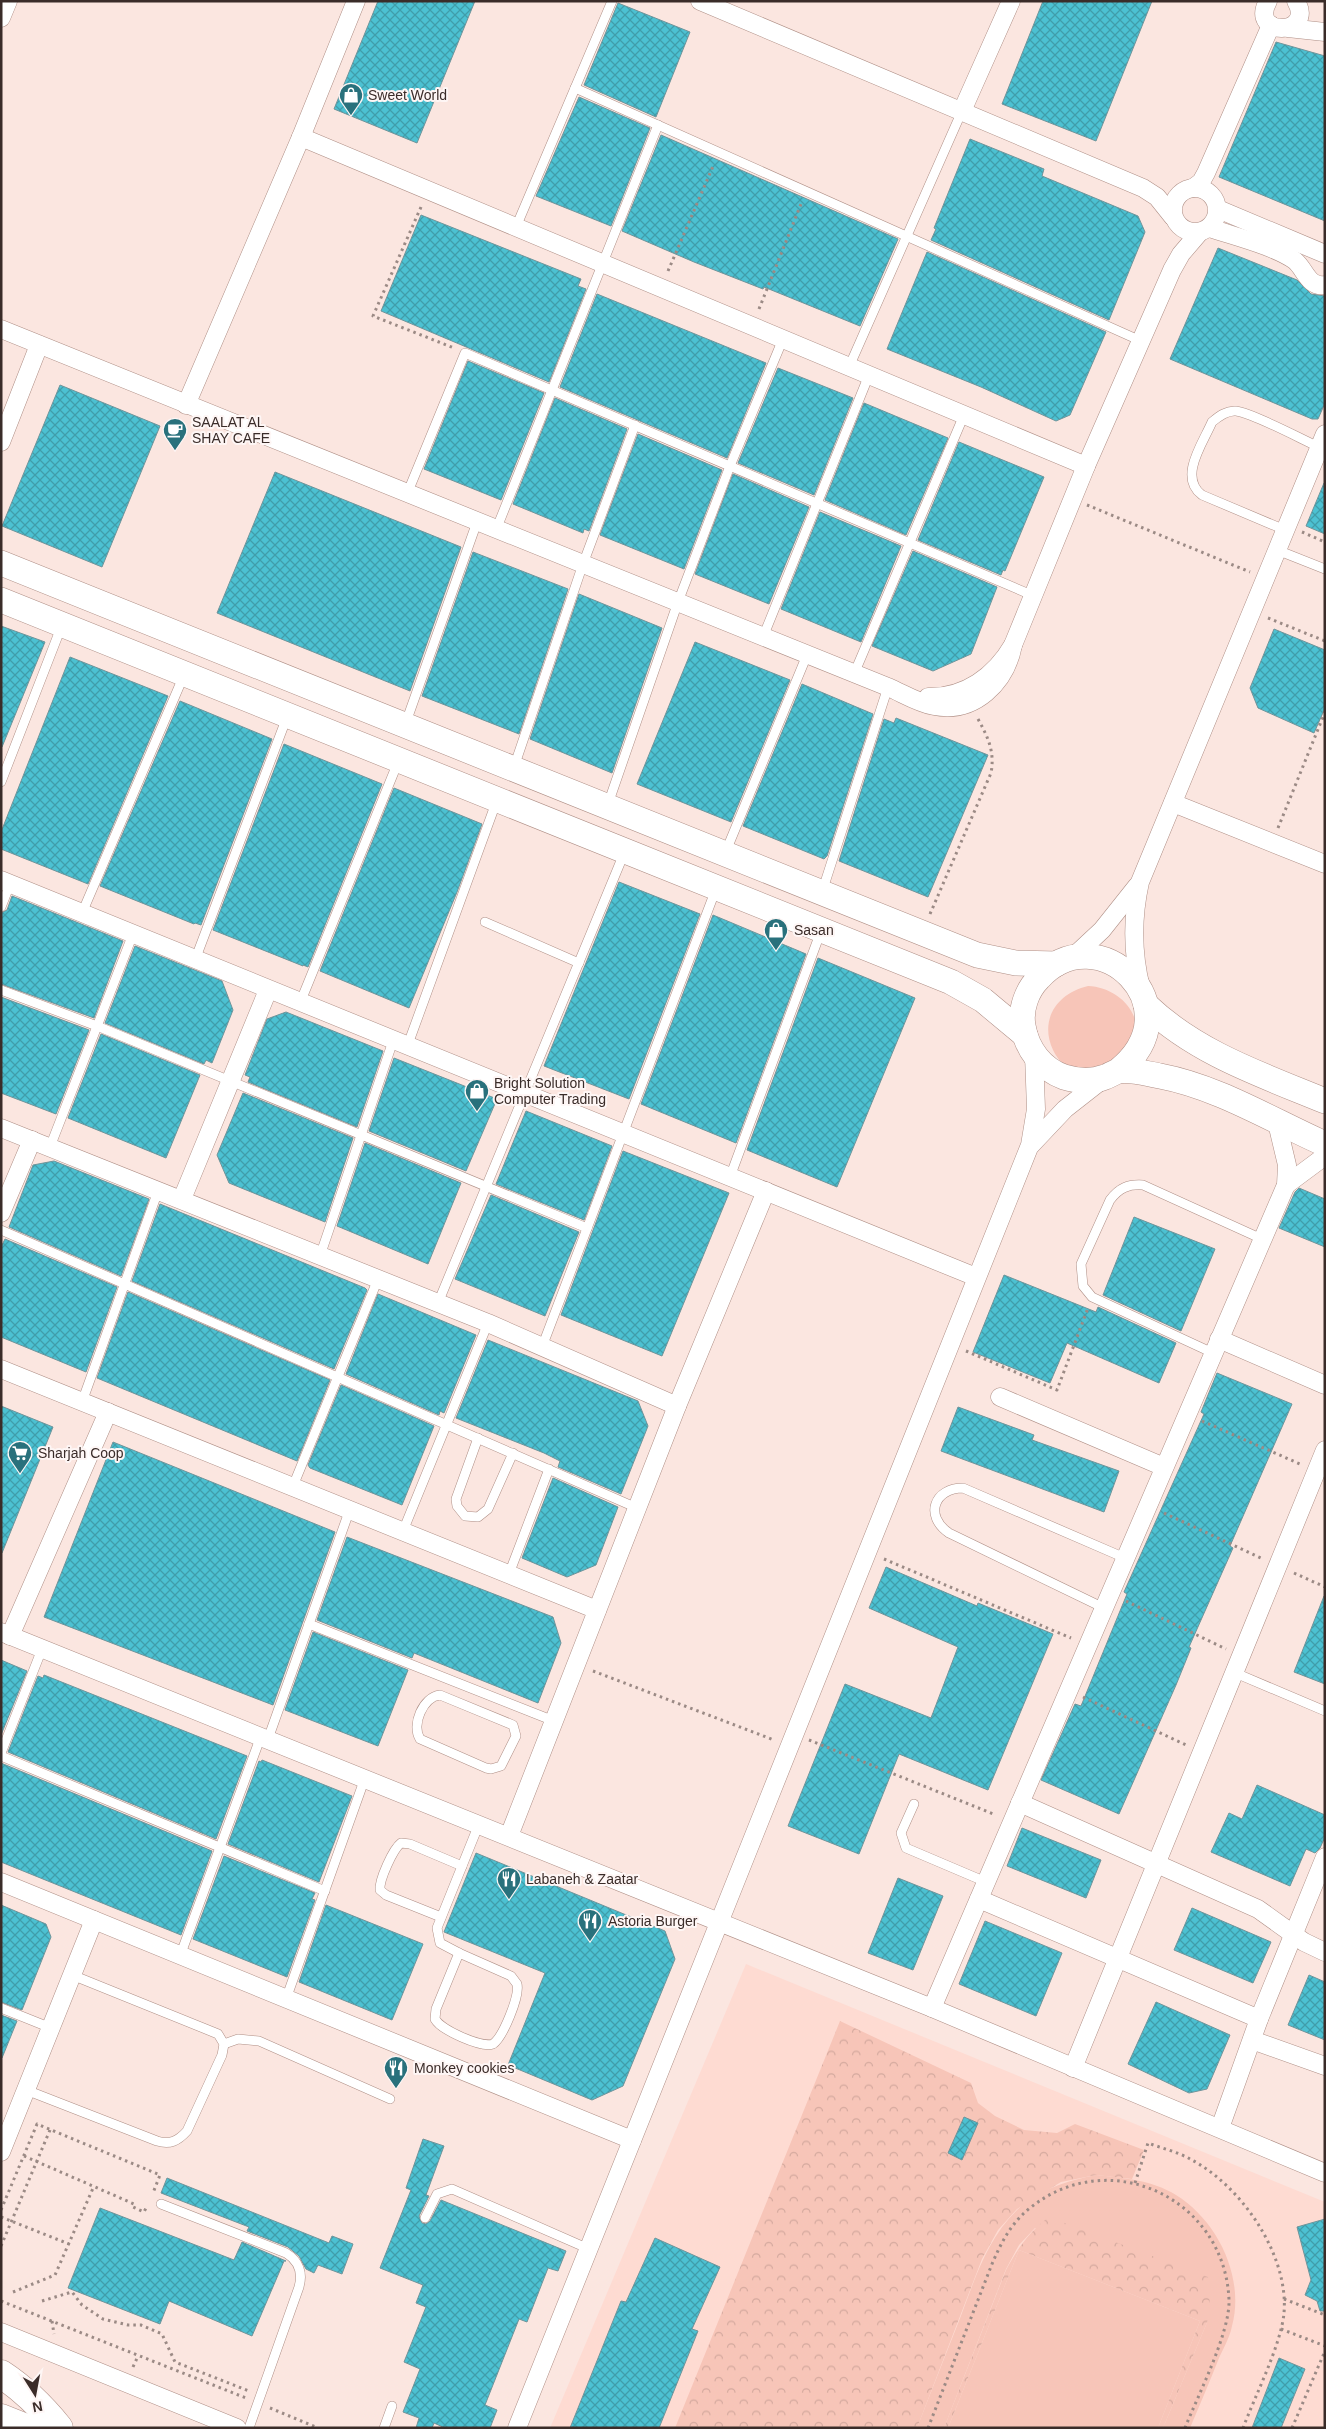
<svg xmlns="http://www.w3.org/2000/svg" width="1326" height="2429" font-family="Arial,sans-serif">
  <defs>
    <pattern id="park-crowns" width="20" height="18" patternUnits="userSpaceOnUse" patternTransform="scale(1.25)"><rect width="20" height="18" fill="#f7c5b8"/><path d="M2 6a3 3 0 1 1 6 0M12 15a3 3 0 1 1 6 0" fill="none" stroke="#d4a99e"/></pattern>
    <pattern id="building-cross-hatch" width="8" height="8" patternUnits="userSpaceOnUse" patternTransform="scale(1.25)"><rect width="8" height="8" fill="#4cc1d2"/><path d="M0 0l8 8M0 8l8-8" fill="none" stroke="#409daa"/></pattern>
  </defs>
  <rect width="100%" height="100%" fill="#fbe6e0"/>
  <polygon fill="#fedbd2" points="746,1964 1325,2202 1325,2428 550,2428"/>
  <g fill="#f7c5b8">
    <path d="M1088 986C1119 987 1149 1017 1131 1049 1127 1056 1103 1068 1096 1074 1086 1071 1074 1070 1065 1065 1060 1062 1056 1056 1053 1050 1039 1020 1057 993 1088 986Z"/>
    <path d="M1096 2175C1123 2178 1152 2180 1176 2195 1218 2221 1245 2278 1232 2326 1230 2337 1224 2347 1219 2358 1210 2381 1200 2404 1190 2428H1163L1208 2320 1035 2228 1019 2245 1006 2269 944 2428H917C931 2392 945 2356 959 2321 974 2282 986 2240 1017 2210 1039 2189 1067 2181 1096 2175Z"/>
    <polygon points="1019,2250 1200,2321 1158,2428 948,2428"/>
  </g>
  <g fill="url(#park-crowns)">
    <polygon points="840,2021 971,2083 978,2103 995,2116 1024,2130 1057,2133 1075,2124 1144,2150 1132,2179 1096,2175 1061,2182 1017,2209 998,2230 982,2259 917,2428 675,2428"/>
    <path d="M1049 2217 1208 2277 1210 2295 1208 2320 1163 2428H1158L1200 2321 1019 2250 948 2428H944L1006 2270C1018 2248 1029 2232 1049 2217Z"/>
  </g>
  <g fill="url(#building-cross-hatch)" stroke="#6f949a">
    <polygon points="378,1 475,1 417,143 334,109"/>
    <polygon points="1043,1 1152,1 1096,141 1002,104"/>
    <polygon points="618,3 690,32 656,117 584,85"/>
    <polygon points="1276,42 1325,56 1325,221 1219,177"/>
    <polygon points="579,97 650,128 611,226 536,196"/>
    <polygon points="661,135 898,239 860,326 764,287 763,289 694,262 622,231"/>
    <polygon points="970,139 1044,169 1042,176 1138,216 1145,232 1109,320 931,240 936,229 934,228"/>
    <polygon points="421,215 581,279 578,286 586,289 549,382 381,311"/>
    <polygon points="1218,248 1297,280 1311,294 1325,296 1325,403 1318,419 1312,419 1170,359"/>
    <polygon points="927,252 1106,332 1070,415 1056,421 981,387 887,349"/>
    <polygon points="597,294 766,363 727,458 560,387"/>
    <polygon points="468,361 544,393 501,500 424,469"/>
    <polygon points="778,368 853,398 814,495 738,463"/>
    <polygon points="60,385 160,426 102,567 2,526"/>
    <polygon points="555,398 627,429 589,531 584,529 583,533 513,504"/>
    <polygon points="864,403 948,438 906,535 825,500"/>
    <polygon points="638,434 722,470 684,569 600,535"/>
    <polygon points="959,442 1044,477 1005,571 1003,570 1001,575 918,540"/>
    <polygon points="275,472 461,547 410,691 217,613"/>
    <polygon points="733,474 809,507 769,604 695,574"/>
    <polygon points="1324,483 1325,483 1325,534 1306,526"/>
    <polygon points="820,512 901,546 861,642 781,609"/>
    <polygon points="913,551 997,587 971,654 933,671 872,646"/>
    <polygon points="473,552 568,589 519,734 422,696"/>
    <polygon points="579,594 662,628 612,773 530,739"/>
    <polygon points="1,626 45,642 2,747 1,747"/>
    <polygon points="1274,629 1325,650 1325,708 1314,733 1258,708 1250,688"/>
    <polygon points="695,642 790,680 731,822 637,784"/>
    <polygon points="70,657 168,696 88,884 1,849 1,832"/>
    <polygon points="802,684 873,714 827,856 824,859 743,826"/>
    <polygon points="180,701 272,739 201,925 195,923 194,924 100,886"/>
    <polygon points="896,718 988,755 928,897 839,861 884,719 894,723"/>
    <polygon points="284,744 382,784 308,967 303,965 303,966 213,930"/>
    <polygon points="394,788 482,824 457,892 409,1008 320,971"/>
    <polygon points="619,882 700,914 629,1099 544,1066"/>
    <polygon points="12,896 123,941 94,1018 1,984 1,913 7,910"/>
    <polygon points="713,915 806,954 736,1143 641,1104"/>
    <polygon points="135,946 222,981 233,1010 212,1063 206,1060 204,1064 105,1023"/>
    <polygon points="818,958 915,998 837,1187 747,1150"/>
    <polygon points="1,997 89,1030 56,1114 1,1093"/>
    <polygon points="286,1012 383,1051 357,1127 248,1082 250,1077 245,1075 267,1019"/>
    <polygon points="101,1034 200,1075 166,1158 68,1118"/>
    <polygon points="394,1058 497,1099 466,1171 369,1131"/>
    <polygon points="243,1093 353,1138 325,1222 229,1183 217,1155"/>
    <polygon points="526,1111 612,1146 584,1220 496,1184"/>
    <polygon points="365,1143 461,1183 428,1264 337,1226"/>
    <polygon points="623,1151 729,1193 662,1356 561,1315"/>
    <polygon points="54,1161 149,1199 121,1276 9,1227 33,1165"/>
    <polygon points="1299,1188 1325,1199 1325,1247 1279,1228 1295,1192"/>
    <polygon points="491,1195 579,1232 545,1316 455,1279"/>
    <polygon points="160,1204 365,1288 367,1290 334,1369 132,1281"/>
    <polygon points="1134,1217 1215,1249 1181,1331 1103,1295"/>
    <polygon points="5,1239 117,1287 86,1372 1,1337 1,1247"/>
    <polygon points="1004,1275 1096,1312 1098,1307 1176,1343 1159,1383 1067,1343 1050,1383 973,1352"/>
    <polygon points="128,1292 330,1380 297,1461 97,1378"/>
    <polygon points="378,1294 476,1335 444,1413 440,1411 439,1415 346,1374"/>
    <polygon points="488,1340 638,1401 648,1426 621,1494 558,1467 560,1461 544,1453 456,1418"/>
    <polygon points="1217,1373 1292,1404 1230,1546 1233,1548 1189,1647 1191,1648 1176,1685 1119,1814 1041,1780 1075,1704 1081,1706 1127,1594 1124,1592 1204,1414 1201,1412"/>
    <polygon points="341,1385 434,1426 402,1505 310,1468 308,1465"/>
    <polygon points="1,1406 53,1427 2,1553 1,1553"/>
    <polygon points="958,1407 1034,1435 1032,1440 1119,1471 1104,1512 941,1451"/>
    <polygon points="113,1442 335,1532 273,1705 44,1617"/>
    <polygon points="553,1478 618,1507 596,1565 567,1577 522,1558"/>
    <polygon points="347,1537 553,1617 561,1643 538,1703 414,1653 412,1658 317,1620"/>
    <polygon points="886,1567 977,1606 978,1603 1053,1634 988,1790 899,1754 859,1854 788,1826 845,1684 931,1718 958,1647 869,1608"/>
    <polygon points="1324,1596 1325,1596 1325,1684 1294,1672"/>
    <polygon points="313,1632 408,1670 378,1746 285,1710"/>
    <polygon points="1,1660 27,1671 1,1735"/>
    <polygon points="44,1675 247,1756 216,1839 8,1752 38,1676 43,1678"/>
    <polygon points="262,1760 352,1796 319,1882 228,1844 259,1761 261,1762"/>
    <polygon points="1,1763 212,1851 181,1935 1,1862"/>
    <polygon points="1257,1785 1325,1815 1325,1837 1320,1848 1315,1853 1306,1849 1290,1886 1211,1852 1229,1813 1242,1819"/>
    <polygon points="1022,1828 1101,1860 1086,1898 1007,1866"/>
    <polygon points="476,1853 665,1931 675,1959 623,2086 592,2100 508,2065 545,1973 444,1932"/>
    <polygon points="224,1856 315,1893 312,1899 315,1900 287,1977 193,1939"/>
    <polygon points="898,1878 943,1896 913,1970 868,1953"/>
    <polygon points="1,1905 46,1924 51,1937 22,2010 1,2002"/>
    <polygon points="326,1905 423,1944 392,2020 299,1982"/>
    <polygon points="1192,1908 1271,1942 1253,1983 1174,1950"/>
    <polygon points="985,1921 1062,1953 1036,2016 959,1984"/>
    <polygon points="1309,1975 1325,1982 1325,2040 1288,2025"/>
    <polygon points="1156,2002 1230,2035 1207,2089 1189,2093 1128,2064"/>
    <polygon points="1,2015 17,2021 2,2058 1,2058"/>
    <polygon points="964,2117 978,2123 962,2160 948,2153"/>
    <polygon points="423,2139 444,2146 426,2195 429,2196 419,2216 422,2223 426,2224 430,2221 441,2200 566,2251 558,2271 548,2268 527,2322 519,2319 485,2405 497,2410 490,2428 445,2428 434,2423 432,2428 416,2428 419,2418 403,2412 420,2369 404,2362 426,2307 416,2303 423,2285 380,2268 411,2190 406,2188"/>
    <polygon points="167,2178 329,2243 332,2236 353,2244 342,2274 318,2265 314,2273 306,2269 299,2256 288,2247 247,2231 249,2227 161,2193"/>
    <polygon points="100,2208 234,2260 242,2242 286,2261 284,2261 252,2336 169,2301 160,2324 68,2288"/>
    <polygon points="1325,2219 1325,2311 1320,2311 1317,2301 1305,2295 1311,2280 1297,2227"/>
    <polygon points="655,2238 720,2267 692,2329 698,2331 659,2428 570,2428 621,2301 626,2302"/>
    <polygon points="1279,2358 1305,2369 1281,2428 1252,2428"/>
  </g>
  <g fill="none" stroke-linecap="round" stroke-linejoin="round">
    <g stroke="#af8f86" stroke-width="10">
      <g id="service">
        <polyline points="575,88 1141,341"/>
        <polyline points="516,227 612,1"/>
        <polyline points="849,367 962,111"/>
        <polyline points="407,494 465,353 1034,596"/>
        <polyline points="496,530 658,125"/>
        <path d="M1285 530 1202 495C1178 477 1203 443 1212 422 1219 416 1227 410 1236 411 1253 413 1301 439 1319 447"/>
        <polyline points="1277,550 1325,569"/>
        <polyline points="763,637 869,375"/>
        <polyline points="854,674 964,415"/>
        <polyline points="405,725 477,522"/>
        <polyline points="514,767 583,564 635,425"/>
        <polyline points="1,782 62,625"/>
        <polyline points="608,804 678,602 730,466 783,339"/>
        <polyline points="726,851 807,655"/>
        <polyline points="822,892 888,687"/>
        <polyline points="1,907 10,884"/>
        <polyline points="82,913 184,675"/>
        <polyline points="485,922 579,963"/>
        <polyline points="195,960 287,717"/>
        <polyline points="1,990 97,1026 587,1228"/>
        <polyline points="300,1003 398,762"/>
        <polyline points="407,1047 497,800"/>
        <polyline points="50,1147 133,934"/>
        <polyline points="730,1177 821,931"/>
        <polyline points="1,1230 637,1508"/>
        <polyline points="320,1256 393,1041"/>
        <polyline points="438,1303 625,851"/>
        <polyline points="542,1347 716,889"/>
        <path d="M1213 1353 1092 1297 1083 1286 1081 1264 1110 1200C1119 1188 1128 1184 1143 1185L1262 1239"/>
        <polyline points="82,1402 158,1191"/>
        <polyline points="478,1438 456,1499 457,1506 465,1516 478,1517 488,1509 513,1453"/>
        <polyline points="293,1486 378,1279"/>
        <polyline points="403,1531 488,1323"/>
        <polyline points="509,1574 549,1469"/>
        <path d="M1104 1608 949 1533C924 1516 934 1488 963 1488L1125 1558"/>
        <polyline points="309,1624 554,1721"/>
        <polyline points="1233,1672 1325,1711"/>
        <path d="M440 1695 513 1725 516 1736 501 1766 491 1769 486 1768 420 1739C411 1725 423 1697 440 1695Z"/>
        <polyline points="268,1739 350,1509"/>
        <polyline points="1,1753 42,1649"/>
        <polyline points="1,1756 325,1891"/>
        <polyline points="914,1804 901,1833 906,1848 986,1882"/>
        <path d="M441 1917 386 1895 380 1890C379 1880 393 1849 401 1843L410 1844 462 1866"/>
        <path d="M459 1953 511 1976 517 1984C520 1996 503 2037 493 2044 481 2048 441 2030 435 2019L436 2009Z"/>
        <polyline points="459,1953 440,1943 437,1928 479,1824"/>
        <polyline points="180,1956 261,1736"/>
        <polyline points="286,1999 365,1778"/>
        <polyline points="1,2008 51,2028"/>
        <polyline points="224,2044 238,2039 259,2041 390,2099"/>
        <path d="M26 2090 157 2141C170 2145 178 2141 187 2131L222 2055 224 2044 218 2034 72 1975"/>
        <path d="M161 2204 286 2253C299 2261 303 2273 299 2287L249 2428"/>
        <polyline points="425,2218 437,2194 452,2189 589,2249"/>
        <polyline points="384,2428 392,2406"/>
      </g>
    </g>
    <g stroke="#af8f86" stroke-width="19">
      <g id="minor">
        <polyline points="700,1 1143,188 1157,197 1173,217"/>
        <path d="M1268 1C1248 38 1316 36 1296 1"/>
        <polyline points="1,18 8,1"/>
        <polyline points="1288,28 1325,32"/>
        <polyline points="962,111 1011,1"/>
        <polyline points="301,137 1086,466"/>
        <circle cx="1195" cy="210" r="22"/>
        <polyline points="1193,188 1201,182 1206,173 1271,25"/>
        <polyline points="1218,209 1325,254"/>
        <path d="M1210 228C1233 236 1274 246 1294 260 1305 268 1308 288 1325 285"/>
        <path d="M1 329 888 687C904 694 918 703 934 706 975 714 1006 682 1013 645"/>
        <polyline points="186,405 301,137 356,1"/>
        <polyline points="1,442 39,345"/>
        <path d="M928 697C965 698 995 676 1013 645L1086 466 1172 270 1181 254 1199 233"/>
        <polyline points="1173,803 1325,864"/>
        <polyline points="1,880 976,1277"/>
        <polyline points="1072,958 1102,930 1137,886"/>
        <path d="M1141 988C1132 952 1132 918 1140 882L1325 434"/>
        <polyline points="1,1128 488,1323 677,1406"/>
        <polyline points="1031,1145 1065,1109 1102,1080"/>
        <polyline points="1286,1185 1325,1156"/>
        <polyline points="182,1199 268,990"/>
        <polyline points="1,1213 32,1140"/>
        <polyline points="1219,1339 1325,1385"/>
        <polyline points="1,1369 597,1610"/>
        <polyline points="1000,1397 1164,1467"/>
        <polyline points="1,1632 932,2008 1325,2173"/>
        <polyline points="10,1636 108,1412"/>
        <polyline points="1020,1803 1258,1909 1304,1942 1325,1952"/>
        <polyline points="509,1836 677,1406 766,1191"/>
        <polyline points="1,1882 632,2140"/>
        <polyline points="979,1899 1259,2019"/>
        <polyline points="932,2008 1286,1185 1287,1165 1277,1123"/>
        <polyline points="1252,2040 1325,2066"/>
        <polyline points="1073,2068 1325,1450"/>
        <polyline points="1220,2128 1259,2019 1325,1857"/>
        <polyline points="1,2152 94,1920"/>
        <polyline points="1,2332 237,2428"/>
        <polyline points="517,2428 1030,1145 1036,1109 1034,1054"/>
      </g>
    </g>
    <g stroke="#af8f86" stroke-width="26">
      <g id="secondary">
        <polyline points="1,563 977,955 1016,963 1056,964"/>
        <polyline points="1,600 951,982 983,1000 1025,1035"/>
        <path d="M1146 1005C1196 1053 1262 1075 1325 1101"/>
        <path d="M1118 1071C1197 1008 1098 913 1039 978 1027 990 1020 1009 1023 1026 1027 1050 1042 1069 1064 1077 1077 1081 1092 1082 1105 1077 1109 1076 1114 1072 1119 1071 1131 1069 1148 1074 1160 1076 1218 1087 1271 1120 1325 1144"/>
      </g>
    </g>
    <g stroke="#af8f86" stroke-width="29">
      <g id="primary">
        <path d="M1 2374C24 2389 42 2407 59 2428"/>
        <polyline points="1,2418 26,2428"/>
      </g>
    </g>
    <g stroke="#9b8a85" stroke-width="3" stroke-dasharray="2.5 4" stroke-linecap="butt">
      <polyline points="421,207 373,316 454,348"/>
      <polyline points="668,271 714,164"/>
      <polyline points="759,309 801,204"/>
      <polyline points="1087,505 1250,572"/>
      <polyline points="1302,532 1325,542"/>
      <polyline points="1268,618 1325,641"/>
      <polyline points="1278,828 1325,712"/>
      <path d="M930 914 991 773C995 752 988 737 978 719"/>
      <polyline points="966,1351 1057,1390 1088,1308"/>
      <polyline points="1202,1421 1300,1464"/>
      <polyline points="1164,1513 1263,1559"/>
      <polyline points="884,1559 1071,1638"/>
      <polyline points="1294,1573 1325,1587"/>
      <polyline points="1126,1601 1226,1649"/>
      <polyline points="593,1671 774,1740"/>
      <polyline points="1083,1697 1186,1745"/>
      <polyline points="809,1740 996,1815"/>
      <polyline points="24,2156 134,2204 133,2207 144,2212 147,2206"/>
      <path d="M1135 2183 1148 2143C1161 2148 1178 2152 1190 2159 1241 2185 1289 2255 1284 2313 1281 2345 1255 2396 1243 2428"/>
      <polyline points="1,2210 37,2124 160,2175 153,2193"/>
      <polyline points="1,2217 69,2244"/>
      <polyline points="1,2246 50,2130"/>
      <polyline points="13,2292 55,2275 94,2186"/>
      <polyline points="1284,2299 1325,2315"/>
      <polyline points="1,2301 246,2398"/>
      <polyline points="42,2301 72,2292 82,2305 103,2319 128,2325 141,2325 162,2334 175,2362 249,2391"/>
      <polyline points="52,2321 54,2334"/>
      <polyline points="1281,2329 1325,2346"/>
      <polyline points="133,2367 138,2356"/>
      <polyline points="270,2408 318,2428"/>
      <path d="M928 2428 992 2264C1001 2243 1011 2223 1030 2208 1109 2144 1225 2198 1229 2300 1230 2333 1198 2395 1185 2428"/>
      <polyline points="1292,2428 1325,2351"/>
    </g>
    <use href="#service" stroke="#fff" stroke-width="9"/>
    <use href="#minor" stroke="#fff" stroke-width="18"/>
    <use href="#secondary" stroke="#fff" stroke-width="25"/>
    <use href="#primary" stroke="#fff" stroke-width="28"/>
  </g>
  <defs>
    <g id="shop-pin" transform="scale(1.25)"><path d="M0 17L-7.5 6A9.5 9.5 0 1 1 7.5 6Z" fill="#29717c" stroke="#fef6f5"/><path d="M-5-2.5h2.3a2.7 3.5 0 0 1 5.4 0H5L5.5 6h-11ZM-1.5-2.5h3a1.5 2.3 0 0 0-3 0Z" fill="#fff"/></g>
    <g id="cafe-pin" transform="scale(1.25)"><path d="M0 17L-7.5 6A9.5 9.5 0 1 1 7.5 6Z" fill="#29717c" stroke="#fef6f5"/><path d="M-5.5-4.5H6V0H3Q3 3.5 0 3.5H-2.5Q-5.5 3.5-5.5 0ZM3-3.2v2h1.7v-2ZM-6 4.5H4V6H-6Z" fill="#fff"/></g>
    <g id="supermarket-pin" transform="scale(1.25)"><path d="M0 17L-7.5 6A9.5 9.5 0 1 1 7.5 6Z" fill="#29717c" stroke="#fef6f5"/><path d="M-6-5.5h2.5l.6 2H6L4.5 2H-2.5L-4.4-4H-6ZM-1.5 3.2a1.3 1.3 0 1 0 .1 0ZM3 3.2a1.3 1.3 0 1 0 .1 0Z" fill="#fff"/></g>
    <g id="restaurant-pin" transform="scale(1.25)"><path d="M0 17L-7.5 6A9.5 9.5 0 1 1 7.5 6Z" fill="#29717c" stroke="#fef6f5"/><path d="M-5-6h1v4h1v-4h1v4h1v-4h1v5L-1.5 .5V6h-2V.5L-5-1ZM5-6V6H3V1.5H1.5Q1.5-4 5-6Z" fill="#fff"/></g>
  </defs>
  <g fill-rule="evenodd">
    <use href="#shop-pin" x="351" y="95"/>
    <use href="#cafe-pin" x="175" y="430"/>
    <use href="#shop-pin" x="776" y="930"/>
    <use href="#shop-pin" x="477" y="1091"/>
    <use href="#supermarket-pin" x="20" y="1453"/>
    <use href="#restaurant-pin" x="509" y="1879"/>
    <use href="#restaurant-pin" x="590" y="1921"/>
    <use href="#restaurant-pin" x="396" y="2068"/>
  </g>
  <g text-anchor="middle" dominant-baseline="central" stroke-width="4" stroke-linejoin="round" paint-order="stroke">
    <g font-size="14" fill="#3a2c29" stroke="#fef6f5" text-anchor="start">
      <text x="368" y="95">Sweet World</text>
      <text x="192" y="422">SAALAT AL<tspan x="192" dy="16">SHAY CAFE</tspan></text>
      <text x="794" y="930">Sasan</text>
      <text x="494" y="1083">Bright Solution<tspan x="494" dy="16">Computer Trading</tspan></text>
      <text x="38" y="1453">Sharjah Coop</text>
      <text x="526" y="1879">Labaneh &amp; Zaatar</text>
      <text x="608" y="1921">Astoria Burger</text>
      <text x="414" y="2068">Monkey cookies</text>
    </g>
  </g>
  <rect width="1326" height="2429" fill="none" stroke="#3a2c29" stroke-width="5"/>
  <g transform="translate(35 2394) rotate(169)" stroke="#fef6f5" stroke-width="4" paint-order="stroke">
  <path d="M0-4L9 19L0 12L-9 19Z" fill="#3a2c29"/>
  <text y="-8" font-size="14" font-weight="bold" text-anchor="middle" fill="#3a2c29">N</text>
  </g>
</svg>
